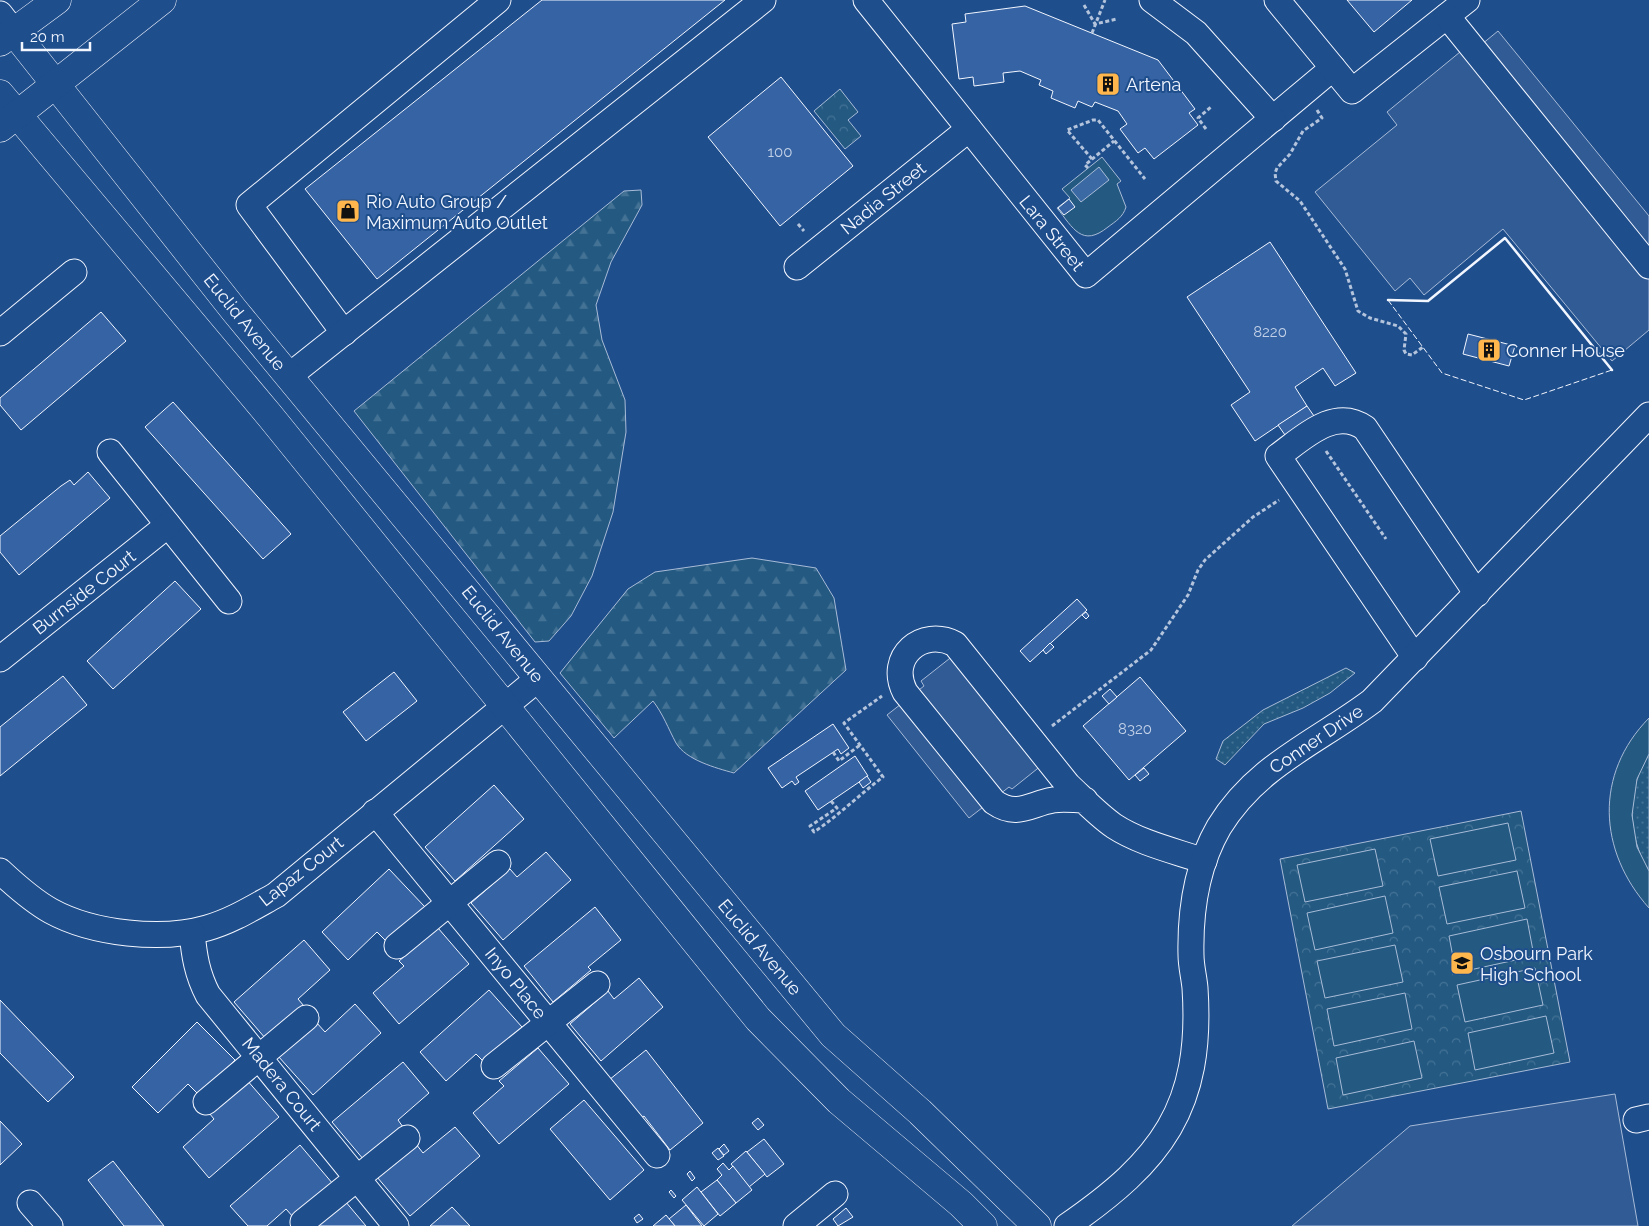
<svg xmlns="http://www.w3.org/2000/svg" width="1649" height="1226" font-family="Raleway,sans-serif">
  <defs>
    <pattern id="grass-dots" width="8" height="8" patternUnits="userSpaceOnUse" patternTransform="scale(1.25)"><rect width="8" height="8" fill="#245a82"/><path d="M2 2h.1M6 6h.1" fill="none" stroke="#447295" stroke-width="1.8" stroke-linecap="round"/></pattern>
    <pattern id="forest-firs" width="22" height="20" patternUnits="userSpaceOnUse" patternTransform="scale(1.25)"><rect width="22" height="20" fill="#245a82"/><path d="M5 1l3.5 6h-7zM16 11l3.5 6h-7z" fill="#447295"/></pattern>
    <pattern id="park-crowns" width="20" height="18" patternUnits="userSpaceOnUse" patternTransform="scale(1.25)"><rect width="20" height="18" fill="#245a82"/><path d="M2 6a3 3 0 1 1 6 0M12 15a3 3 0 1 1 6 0" fill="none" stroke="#447295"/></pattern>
  </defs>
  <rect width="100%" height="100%" fill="#1f4e8c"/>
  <g fill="url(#grass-dots)" stroke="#a8bbd7">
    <polygon points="1346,668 1355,673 1330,693 1303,708 1264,724 1225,765 1216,759 1223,741 1263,710"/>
    <path d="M1649 754V871C1627 837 1626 788 1649 754Z"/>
  </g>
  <g fill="url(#forest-firs)" stroke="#a8bbd7">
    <polygon points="641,190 642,205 611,262 596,305 602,340 625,400 626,432 613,512 592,576 571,616 549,641 535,642 354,411 624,191"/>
    <path d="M752 558 816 568 834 598 846 670 734 773C716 768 686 760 676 743 668 728 663 714 653 701L614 738 560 673 628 589 655 572Z"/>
  </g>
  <g fill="url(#park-crowns)" stroke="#a8bbd7">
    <polygon points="840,89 858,112 848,120 861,136 845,149 814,111"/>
    <polygon points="1521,811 1570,1062 1328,1109 1280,859"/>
  </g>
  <g fill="#245a82" stroke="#a8bbd7">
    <path d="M1102 157 1121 181 1117 184 1126 207C1123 217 1116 221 1108 227 1082 248 1073 228 1057 208L1070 198 1062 189Z"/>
    <path d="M1649 718V754L1637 779 1632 815 1637 847 1649 871V908C1598 851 1594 774 1649 718Z"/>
    <polygon points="1508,823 1516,860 1438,876 1430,839"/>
    <polygon points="1375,849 1383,886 1305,902 1297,865"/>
    <polygon points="1517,871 1525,908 1447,924 1439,887"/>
    <polygon points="1385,896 1393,933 1315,950 1307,913"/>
    <polygon points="1527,919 1534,956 1456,973 1449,936"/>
    <polygon points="1395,945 1403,982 1325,998 1317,961"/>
    <polygon points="1535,968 1543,1005 1465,1022 1457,985"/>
    <polygon points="1405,993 1412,1029 1334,1046 1327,1009"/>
    <polygon points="1546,1016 1554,1053 1475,1070 1468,1033"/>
    <polygon points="1414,1041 1422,1078 1343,1095 1336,1058"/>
  </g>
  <g fill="#305b95" stroke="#a8bbd7">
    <polygon points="1498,31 1649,216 1649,330 1612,361 1503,229 1424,295 1410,278 1395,291 1315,192 1397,125 1387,112 1460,52 1465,58"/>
    <polygon points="954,655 1042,765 1012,789 1009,787 969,818 887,715 924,686 921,681"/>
    <polygon points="1615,1094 1638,1226 1292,1226 1410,1126"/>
  </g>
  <polygon fill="#3b69a3" stroke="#a8bbd7" points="1099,167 1109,180 1081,202 1071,190"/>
  <g fill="#3563a3" stroke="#f2f6ff">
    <polygon points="542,0 725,0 377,279 305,189"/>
    <polygon points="1347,0 1412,0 1374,32"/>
    <polygon points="1025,6 1158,60 1195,109 1189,113 1198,125 1154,159 1145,148 1138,153 1120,129 1127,124 1118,111 1095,102 1092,107 1078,101 1075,108 1051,98 1053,91 1039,85 1041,80 1020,71 1003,73 1004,82 974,86 973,77 959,79 952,24 966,22 965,14"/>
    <polygon points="781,77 853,166 780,226 708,137"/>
    <polygon points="1069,199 1075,207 1064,215 1058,208"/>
    <polygon points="1270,242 1356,373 1335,386 1323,368 1295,387 1307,406 1255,441 1231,405 1250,392 1187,297"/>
    <polygon points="101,312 126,341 21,430 0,405 0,398"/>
    <polygon points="1468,334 1515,346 1509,366 1463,354"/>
    <polygon points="173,402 291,534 263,559 145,427"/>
    <polygon points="1307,406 1314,416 1285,435 1278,425"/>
    <polygon points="88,472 110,498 19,575 0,552 0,536 61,486 70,480 74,485"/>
    <polygon points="175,581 201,609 113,689 87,661"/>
    <polygon points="1077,599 1087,610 1030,662 1020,651"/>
    <polygon points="1086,612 1089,616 1086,619 1082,615"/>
    <polygon points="1050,643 1054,647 1046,654 1043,650"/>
    <polygon points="394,672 417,701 366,741 343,712"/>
    <polygon points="63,676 87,705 0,776 0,727"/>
    <polygon points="1140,677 1186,731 1129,780 1083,726"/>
    <polygon points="1110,689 1117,697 1109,704 1102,696"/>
    <polygon points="833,724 849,748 841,754 838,749 796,777 799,782 795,785 792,781 782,788 768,768"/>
    <polygon points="855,756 868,776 818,810 805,791"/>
    <polygon points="1144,768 1149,774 1140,781 1135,775"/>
    <polygon points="867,776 871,782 863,788 859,782"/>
    <polygon points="494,785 524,819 455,881 425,847"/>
    <polygon points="546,852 571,880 503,940 471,903 510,869 517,877"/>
    <polygon points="389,869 425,907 388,943 377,932 348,960 322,932"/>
    <polygon points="595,907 621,940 588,967 591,970 553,1002 524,966"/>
    <polygon points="438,928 469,964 399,1024 373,993 404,966 399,961"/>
    <polygon points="304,940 330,970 298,999 304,1006 266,1039 234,1002"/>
    <polygon points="639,978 663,1007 601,1061 570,1024 608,991 614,999"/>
    <polygon points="489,990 522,1027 484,1062 476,1054 446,1081 420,1052"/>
    <polygon points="0,1000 74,1077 48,1102 0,1053"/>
    <polygon points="355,1004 381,1033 313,1095 278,1056 316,1022 325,1032"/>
    <polygon points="197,1022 235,1060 200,1096 188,1084 158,1113 132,1087"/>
    <polygon points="538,1048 569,1084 499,1144 473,1113 504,1086 499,1081"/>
    <polygon points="646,1050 703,1123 670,1150 644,1116 640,1119 609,1080"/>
    <polygon points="403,1062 429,1093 398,1120 403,1127 364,1160 332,1122"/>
    <polygon points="246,1079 279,1117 209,1178 183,1147 214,1119 209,1113"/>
    <polygon points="584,1100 644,1170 610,1200 550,1129"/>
    <polygon points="758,1118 764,1125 758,1130 752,1123"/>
    <polygon points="0,1121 22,1144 0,1165"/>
    <polygon points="455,1127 480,1156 410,1216 377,1177 416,1144 423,1153"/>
    <polygon points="764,1139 784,1164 767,1177 747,1152"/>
    <polygon points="724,1144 729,1151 724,1155 719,1149"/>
    <polygon points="300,1145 333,1184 294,1218 286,1209 267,1226 248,1226 230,1206"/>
    <polygon points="718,1148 724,1156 718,1160 712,1153"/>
    <polygon points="746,1151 765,1174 749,1187 731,1164"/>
    <polygon points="113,1161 164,1226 124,1226 88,1180"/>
    <polygon points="723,1163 729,1170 733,1166 752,1190 736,1203 717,1180 722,1175 717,1169"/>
    <polygon points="690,1171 695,1178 692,1181 687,1174"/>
    <polygon points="717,1180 736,1203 720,1216 701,1192"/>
    <polygon points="697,1187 718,1214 704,1226 682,1200"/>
    <polygon points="671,1190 676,1196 674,1198 669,1192"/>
    <polygon points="345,1201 366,1226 317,1226"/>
    <polygon points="686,1205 702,1226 675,1226 669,1219"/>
    <polygon points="452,1207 470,1226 430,1226"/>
    <polygon points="846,1208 853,1217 838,1226 833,1219"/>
    <polygon points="639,1214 643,1219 637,1223 634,1218"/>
    <polygon points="666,1215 675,1226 653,1226"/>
  </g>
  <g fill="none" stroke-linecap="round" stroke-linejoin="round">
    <g stroke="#f2f6ff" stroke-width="27">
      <g id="minor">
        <polyline points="866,0 1086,275 1333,68"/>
        <polyline points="1152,0 1196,33 1273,119"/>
        <polyline points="1277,0 1352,91 1467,0"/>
        <polyline points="0,14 14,32"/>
        <polyline points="1447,16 1649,266"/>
        <polyline points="797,267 969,129"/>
        <polyline points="0,333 74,272"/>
        <polyline points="344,333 249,205 498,0"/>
        <polyline points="289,376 763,0"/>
        <polyline points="110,452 229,601"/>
        <path d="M1415 658 1278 456C1302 439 1334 406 1365 428L1477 594"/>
        <polyline points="0,659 168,525"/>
        <path d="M1085 800C1075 800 1063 798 1053 800 1030 804 1017 818 994 802L905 692C887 657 922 627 955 644L1068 785C1083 799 1098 815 1114 826 1140 843 1175 851 1204 861"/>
        <polyline points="375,812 657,1155"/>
        <path d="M0 871C15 885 33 901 51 911 93 934 162 941 207 928 232 921 254 907 276 895L539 678"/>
        <path d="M192 932C194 955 197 974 208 995L396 1226"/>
        <polyline points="397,946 498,863"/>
        <polyline points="494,1066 597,984"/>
        <polyline points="206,1102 306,1018"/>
        <polyline points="1636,1120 1649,1117"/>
        <polyline points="30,1203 50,1226"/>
        <polyline points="303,1222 407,1138"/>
        <polyline points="796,1226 835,1194"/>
        <path d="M1067 1226C1161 1161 1203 1108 1195 988 1194 977 1191 966 1191 955 1190 911 1197 865 1219 827 1257 765 1316 743 1372 701L1649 415"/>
      </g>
    </g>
    <g stroke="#f2f6ff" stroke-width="29">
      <g id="major">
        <polyline points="14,32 234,310 833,1035 920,1112 1037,1226"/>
        <polyline points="0,42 57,0"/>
        <polyline points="0,94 270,416 758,1019 839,1101 961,1204 983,1226"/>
        <polyline points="0,128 162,0"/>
      </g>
    </g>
    <g stroke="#b3c4dc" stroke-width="3" stroke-dasharray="4 2.5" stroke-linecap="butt">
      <polyline points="1084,5 1095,24 1117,19"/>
      <polyline points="1092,33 1105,0"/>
      <polyline points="1317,110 1322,118 1303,131 1290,154 1277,168 1275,173 1276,181 1300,201 1345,269 1358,311 1370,318 1398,326 1406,334 1404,350 1406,354 1412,355 1423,347"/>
      <polyline points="1206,129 1198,118 1211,107"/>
      <polyline points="1092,159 1067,130 1093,120 1098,120 1145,179"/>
      <polyline points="1088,168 1085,165 1114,141"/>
      <polyline points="798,224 804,231"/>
      <polyline points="1326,451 1386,539"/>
      <polyline points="1052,726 1151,650 1188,595 1198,570 1205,560 1253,517 1279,500"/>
      <polyline points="833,752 839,761 860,745"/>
      <path d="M831 801 837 808 810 826 814 832C839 815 859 795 883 777L844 723 882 696"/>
    </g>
    <use href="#minor" stroke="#1f4e8c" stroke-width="25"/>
    <use href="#major" stroke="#1f4e8c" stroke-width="28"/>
    <polyline stroke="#f2f6ff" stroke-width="1" stroke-dasharray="6 2.5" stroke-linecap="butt" points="1388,300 1442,373 1524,400 1612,370"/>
    <polyline stroke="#f2f6ff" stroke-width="2.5" points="1388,300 1428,301 1505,238 1612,370"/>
  </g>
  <defs>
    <g id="building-square" transform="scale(1.25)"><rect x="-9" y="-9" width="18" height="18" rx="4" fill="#ffb74d" stroke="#1f4e8c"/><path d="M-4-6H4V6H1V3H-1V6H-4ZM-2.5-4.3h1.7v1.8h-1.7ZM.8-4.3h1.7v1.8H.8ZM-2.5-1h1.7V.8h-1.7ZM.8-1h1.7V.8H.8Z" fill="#111"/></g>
    <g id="shop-square" transform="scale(1.25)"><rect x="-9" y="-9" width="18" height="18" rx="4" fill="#ffb74d" stroke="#1f4e8c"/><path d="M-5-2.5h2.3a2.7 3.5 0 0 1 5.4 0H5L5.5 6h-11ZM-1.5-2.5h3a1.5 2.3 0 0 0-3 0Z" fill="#111"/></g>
    <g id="school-square" transform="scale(1.25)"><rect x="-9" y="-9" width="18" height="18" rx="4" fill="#ffb74d" stroke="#1f4e8c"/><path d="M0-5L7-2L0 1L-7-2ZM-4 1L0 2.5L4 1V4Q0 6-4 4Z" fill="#111"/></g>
  </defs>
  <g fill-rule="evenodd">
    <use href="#building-square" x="1108" y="84"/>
    <use href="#shop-square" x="348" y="211"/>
    <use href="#building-square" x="1489" y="350"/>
    <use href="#school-square" x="1462" y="963"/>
  </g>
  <g text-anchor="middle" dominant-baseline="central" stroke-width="4" stroke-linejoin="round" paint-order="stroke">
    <g font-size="15" fill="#c3d1e8">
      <text x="780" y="152">100</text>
      <text x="1270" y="332">8220</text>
      <text x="1135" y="729">8320</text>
    </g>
    <g font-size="18" fill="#f2f6ff" stroke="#1f4e8c" text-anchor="start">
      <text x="1126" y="84">Artena</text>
      <text x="366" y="201">Rio Auto Group /<tspan x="366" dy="21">Maximum Auto Outlet</tspan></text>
      <text x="1506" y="350">Conner House</text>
      <text x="1480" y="953">Osbourn Park<tspan x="1480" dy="21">High School</tspan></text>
    </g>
    <g font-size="18" fill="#f2f6ff" stroke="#1f4e8c">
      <text transform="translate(883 198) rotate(-39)">Nadia Street</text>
      <text transform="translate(1052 233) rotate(51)">Lara Street</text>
      <text transform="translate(245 322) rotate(51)">Euclid Avenue</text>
      <text transform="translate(84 592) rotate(-38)">Burnside Court</text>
      <text transform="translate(503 634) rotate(51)">Euclid Avenue</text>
      <text transform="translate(1316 739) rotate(-34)">Conner Drive</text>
      <text transform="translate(301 871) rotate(-38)">Lapaz Court</text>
      <text transform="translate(760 947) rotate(50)">Euclid Avenue</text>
      <text transform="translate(516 983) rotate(51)">Inyo Place</text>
      <text transform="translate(282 1084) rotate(51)">Madera Court</text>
    </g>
  </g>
  <path d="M22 42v8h68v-8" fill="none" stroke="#f2f6ff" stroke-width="2.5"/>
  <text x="30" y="42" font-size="15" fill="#f2f6ff" stroke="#1f4e8c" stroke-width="4" paint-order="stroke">20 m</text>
</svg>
